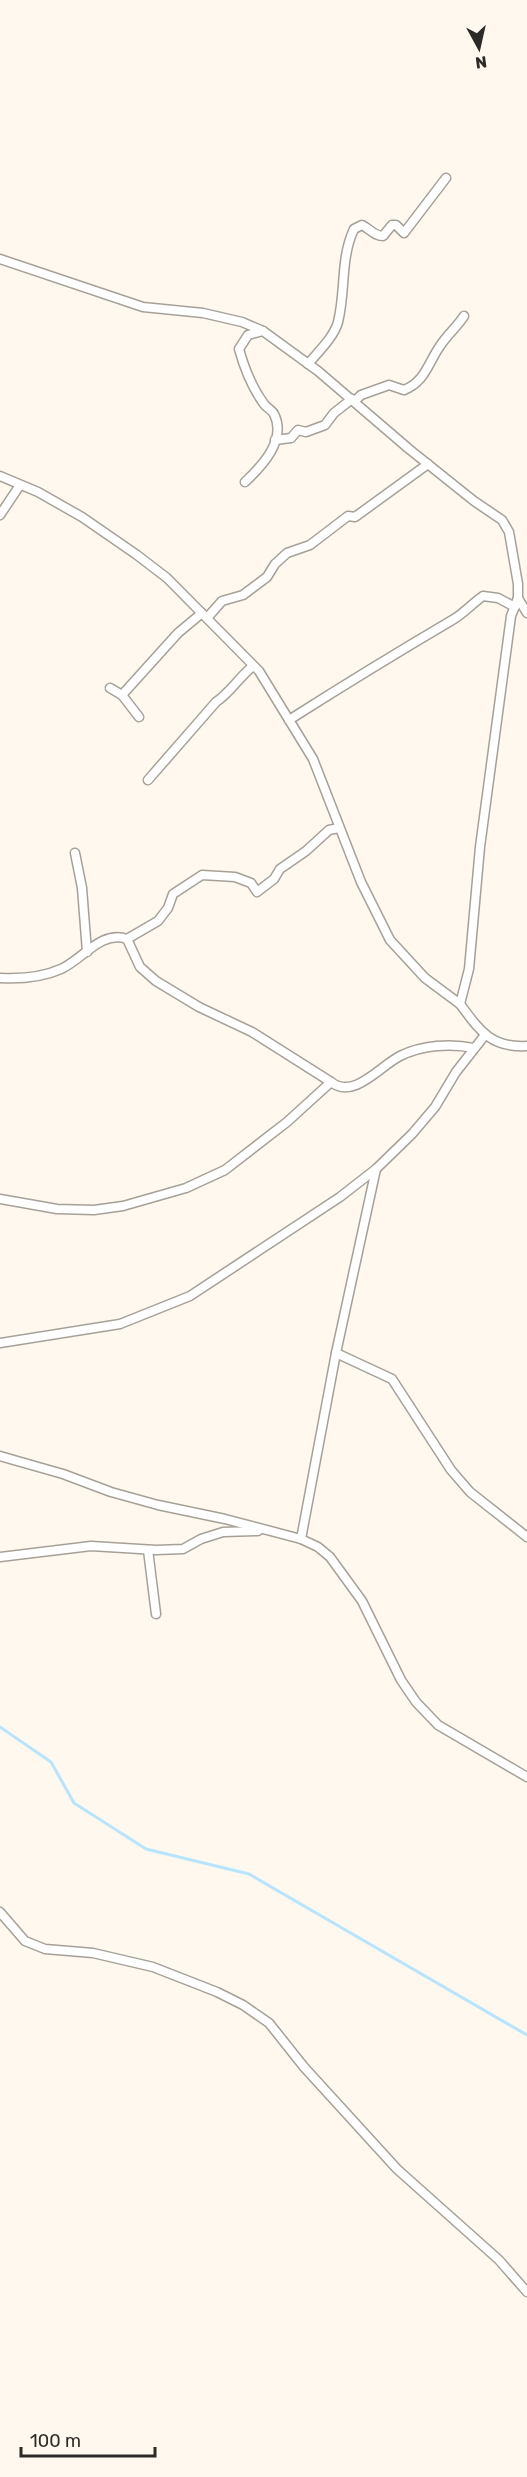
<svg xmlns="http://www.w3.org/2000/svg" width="527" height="2477" font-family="Rubik,sans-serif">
  <rect width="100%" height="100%" fill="#fef8ee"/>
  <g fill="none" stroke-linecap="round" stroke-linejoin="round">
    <polyline stroke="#b7e5fe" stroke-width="3" points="0,1727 51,1762 74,1803 146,1849 249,1874 527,2035"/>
    <g stroke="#a6a198" stroke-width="11">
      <g id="minor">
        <path d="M0 259 143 307 203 313 242 322 263 331 318 371 409 449 474 501 502 520 509 532 518 584V598L511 616 480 847 469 969 460 1004C480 1031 491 1048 527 1046"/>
        <path d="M308 364C318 352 334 337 338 322 346 290 340 259 354 229L362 225C370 229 374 236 383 236L392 225H396L404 233 446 178"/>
        <path d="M355 401 361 395 389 385 404 390C425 382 428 363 440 346 447 335 457 327 464 316"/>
        <polyline points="275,440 291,438 298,430 306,432 325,425 334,413 352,399"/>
        <polyline points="0,476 38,492 82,517 137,555 167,578 259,671 313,759 361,882 390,940 425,978 460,1004"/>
        <path d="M245 482C262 466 287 440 274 414 272 410 267 408 264 404 253 389 244 367 239 349L248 335 263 331"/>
        <polyline points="0,515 20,485"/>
        <polyline points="518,598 527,613"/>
        <polyline points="207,618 222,601 243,595 267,577 275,564 287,553 310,545 348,516 355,517 428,464"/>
        <polyline points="110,688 122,695 139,717"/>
        <polyline points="122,695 178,633 202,613"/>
        <path d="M289 720C344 685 398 652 454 619 464 613 473 603 483 596L498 598 515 607"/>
        <path d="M148 780 216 702C231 692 239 677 253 666"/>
        <polyline points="75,853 82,888 87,952"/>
        <polyline points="127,939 158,921 168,908 173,894 202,875 235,877 251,883 257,892 274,879 280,869 306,851 329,830 339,828"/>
        <path d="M0 978C20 979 43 977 61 969 83 959 101 930 127 939L140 967 156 981 199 1007 252 1032 331 1082"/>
        <path d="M0 1199 57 1209 94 1210 123 1206 186 1188 225 1170 287 1122 331 1082C354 1100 380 1066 400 1056 422 1045 451 1043 474 1048"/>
        <polyline points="0,1343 120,1324 190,1296 340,1197 376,1169 412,1134 435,1107 456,1072 485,1035"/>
        <polyline points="336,1353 392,1379 451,1470 470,1492 527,1537"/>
        <polyline points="0,1456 63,1474 111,1492 158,1505 225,1519 301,1539 318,1547 330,1557 362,1601 401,1680 416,1702 438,1725 527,1777"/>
        <polyline points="301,1539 336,1353 376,1169"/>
        <polyline points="148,1550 156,1614"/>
        <polyline points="0,1557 91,1546 156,1550 183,1549 201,1539 223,1532 258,1531"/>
        <polyline points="0,1912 25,1941 45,1949 93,1953 153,1967 217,1992 243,2005 269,2023 304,2067 397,2169 499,2260 527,2292"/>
      </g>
    </g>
    <use href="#minor" stroke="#fff" stroke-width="8"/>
  </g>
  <g transform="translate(479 48) rotate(172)" stroke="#fef8ee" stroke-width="4.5" paint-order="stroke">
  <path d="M0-4.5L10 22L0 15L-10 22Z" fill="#2c2a26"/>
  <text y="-9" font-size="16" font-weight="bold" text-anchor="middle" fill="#2c2a26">N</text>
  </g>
  <path d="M21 2447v9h134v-9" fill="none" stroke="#2c2a26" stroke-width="3"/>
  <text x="30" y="2447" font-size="18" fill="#2c2a26" stroke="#fef8ee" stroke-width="4.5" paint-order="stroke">100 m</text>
</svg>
